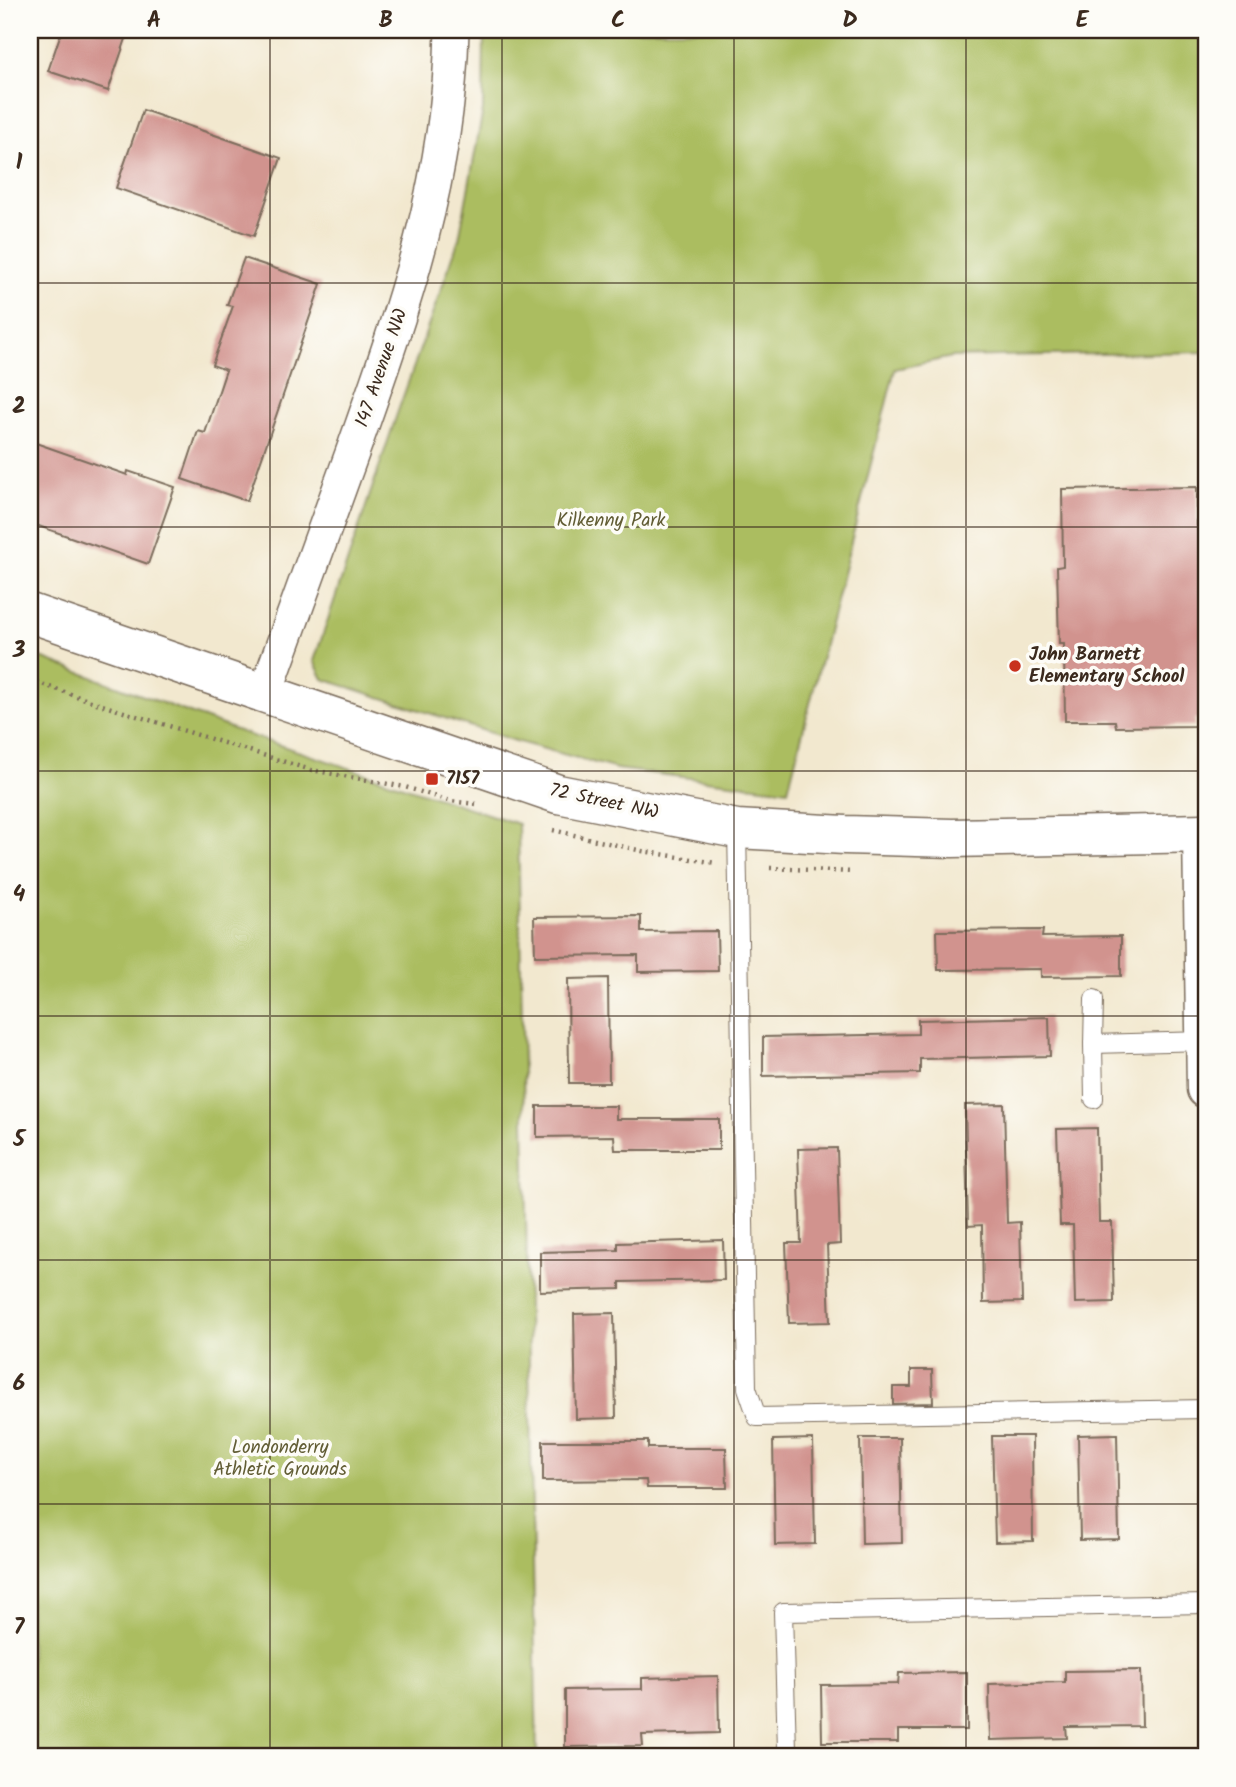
<svg xmlns="http://www.w3.org/2000/svg" width="1236" height="1787" font-family="Kalam,sans-serif">
  <rect width="100%" height="100%" fill="#fdfcf7"/>
  <filter id="ink" filterUnits="userSpaceOnUse"><feTurbulence type="fractalNoise" baseFrequency=".0143" numOctaves="2"/><feDisplacementMap in="SourceGraphic" scale="14" xChannelSelector="R" yChannelSelector="G"/><feConvolveMatrix kernelMatrix="1 2 1 2 8 2 1 2 1" color-interpolation-filters="sRGB"/></filter>
  <filter id="wash" filterUnits="userSpaceOnUse"><feTurbulence type="fractalNoise" baseFrequency=".00686" numOctaves="4" result="noise"/><feDisplacementMap in="SourceGraphic" scale="28" xChannelSelector="R" yChannelSelector="G"/><feGaussianBlur stdDeviation="1.57" result="paint"/><feColorMatrix in="noise" values="0 0 0 0 0 0 0 0 0 0 0 0 0 0 0 0 0 1.4 0 .05"/><feComposite in="paint" operator="in"/></filter>
  <g filter="url(#wash)">
    <rect width="100%" height="100%" fill="#f2e8cf"/>
    <g fill="#abbd61" stroke="#737440" stroke-width="2">
      <polygon points="484,30 1206,30 1206,352 952,357 895,369 788,790 617,769 519,742 323,679 314,661 397,414 459,239 483,110"/>
      <polygon points="30,654 252,736 518,824 537,1757 30,1757"/>
    </g>
    <g id="blocks">
      <g fill="#d1938e">
        <polygon points="62,30 129,30 108,91 48,71"/>
        <polygon points="143,110 281,158 254,236 116,188"/>
        <polygon points="244,258 321,284 247,501 182,479 198,431 205,433 226,370 212,365 233,306 227,305"/>
        <polygon points="30,441 127,475 128,471 175,487 148,564 30,523"/>
        <polygon points="1197,487 1197,525 1206,525 1206,719 1195,719 1195,726 1116,727 1115,721 1065,721 1064,644 1059,644 1057,567 1063,566 1062,489"/>
        <polygon points="641,916 641,932 717,931 718,971 638,972 638,955 535,956 534,917"/>
        <polygon points="1043,930 1042,937 1121,936 1121,976 1041,977 1041,969 938,970 937,931"/>
        <polygon points="608,978 609,1083 569,1083 568,979"/>
        <polygon points="1049,1017 1050,1056 920,1059 920,1073 763,1076 763,1037 918,1034 918,1020"/>
        <polygon points="1004,1104 1007,1223 1020,1222 1022,1302 983,1303 982,1225 968,1226 965,1105"/>
        <polygon points="537,1106 616,1106 616,1119 719,1119 719,1150 615,1150 614,1136 537,1137"/>
        <polygon points="1097,1128 1099,1222 1112,1222 1114,1302 1075,1303 1073,1225 1060,1225 1057,1129"/>
        <polygon points="837,1148 840,1244 827,1245 830,1322 789,1323 786,1243 801,1243 798,1149"/>
        <polygon points="723,1240 724,1280 620,1282 620,1289 540,1291 540,1252 618,1250 618,1243"/>
        <polygon points="614,1313 616,1418 576,1419 574,1314"/>
        <polygon points="911,1370 932,1370 933,1403 893,1404 893,1387 911,1387"/>
        <polygon points="1117,1434 1119,1539 1080,1540 1078,1435"/>
        <polygon points="992,1436 1032,1436 1033,1541 995,1542"/>
        <polygon points="860,1438 900,1438 902,1543 862,1544"/>
        <polygon points="813,1439 815,1544 775,1545 773,1440"/>
        <polygon points="543,1441 648,1441 648,1448 726,1448 727,1488 647,1488 646,1480 543,1481"/>
        <polygon points="1141,1670 1142,1726 1066,1727 1067,1738 990,1740 989,1684 1065,1682 1065,1671"/>
        <polygon points="967,1672 967,1730 898,1730 898,1742 822,1742 821,1685 898,1684 899,1673"/>
        <polygon points="718,1676 719,1733 642,1735 643,1746 565,1747 565,1690 642,1689 642,1678"/>
      </g>
    </g>
  </g>
  <g filter="url(#ink)">
    <use href="#blocks" fill-opacity="0" stroke="#7b6c5c" stroke-width="2"/>
    <g fill="none" stroke-linecap="round" stroke-linejoin="round">
      <g stroke="#7b6c5c" stroke-width="20">
        <g id="service">
          <polyline points="737,829 747,1388 757,1417 1206,1409"/>
          <polyline points="1094,999 1093,1044 1205,1041"/>
          <polyline points="1093,1044 1094,1099"/>
          <polyline points="787,1750 783,1612 1206,1604"/>
        </g>
      </g>
      <g stroke="#7b6c5c" stroke-width="36">
        <path id="minor" d="M265 694C295 611 325 528 355 445 404 306 449 179 452 30"/>
      </g>
      <g stroke="#7b6c5c" stroke-width="41">
        <g id="tertiary">
          <polyline points="30,613 558,794 737,829 845,835 952,838 1206,833"/>
          <polyline points="1202,833 1206,1089"/>
        </g>
      </g>
      <g stroke="#7b6c5c" stroke-width="4.5" stroke-dasharray="2 5" stroke-linecap="butt">
        <polyline points="30,680 111,708 311,770 405,787 450,801 476,804"/>
        <polyline points="553,830 642,851 716,863"/>
        <polyline points="770,868 852,872"/>
      </g>
      <use href="#service" stroke="#fff" stroke-width="18"/>
      <use href="#minor" stroke="#fff" stroke-width="33"/>
      <use href="#tertiary" stroke="#fff" stroke-width="38"/>
    </g>
  </g>
  <path fill="none" stroke="#3b2a1e" stroke-width="2" stroke-opacity="0.55" d="M270 30V1757M502 30V1757M734 30V1757M966 30V1757M30 283H1206M30 527H1206M30 771H1206M30 1016H1206M30 1260H1206M30 1504H1206"/>
  <g fill="#c8321e" stroke="#fdfcf7" stroke-width="2.5">
    <circle cx="1015" cy="666" r="7"/>
    <rect x="425" y="772" width="14" height="14" rx="3.5"/>
  </g>
  <g text-anchor="middle" dominant-baseline="central" stroke-width="7" stroke-linejoin="round" paint-order="stroke">
    <g font-size="19" fill="#3b2a1e" stroke="#fdfcf7">
      <text transform="translate(382 368) rotate(-71)">147 Avenue NW</text>
      <text transform="translate(604 802) rotate(12)">72 Street NW</text>
    </g>
    <g font-size="19" fill="#625d35" stroke="#fdfcf7">
      <text x="611" y="521">Kilkenny Park</text>
      <text x="280" y="1448">Londonderry<tspan x="280" dy="22">Athletic Grounds</tspan></text>
    </g>
    <g font-size="19" font-weight="bold" fill="#3b2a1e" stroke="#fdfcf7" text-anchor="start">
      <text x="1029" y="655">John Barnett<tspan x="1029" dy="22">Elementary School</tspan></text>
      <text x="446" y="779">7157</text>
    </g>
  </g>
  <rect width="1236" height="1787" fill="none" stroke="#fdfcf7" stroke-width="77"/>
  <rect x="38" y="38" width="1160" height="1710" fill="none" stroke="#3b2a1e" stroke-width="2.5"/>
  <g font-size="23" text-anchor="middle" font-weight="bold" fill="#3b2a1e">
    <text x="154" y="27">A</text>
    <text x="386" y="27">B</text>
    <text x="618" y="27">C</text>
    <text x="850" y="27">D</text>
    <text x="1082" y="27">E</text>
    <text x="19" y="169">1</text>
    <text x="19" y="413">2</text>
    <text x="19" y="657">3</text>
    <text x="19" y="901">4</text>
    <text x="19" y="1146">5</text>
    <text x="19" y="1390">6</text>
    <text x="19" y="1634">7</text>
  </g>
</svg>
